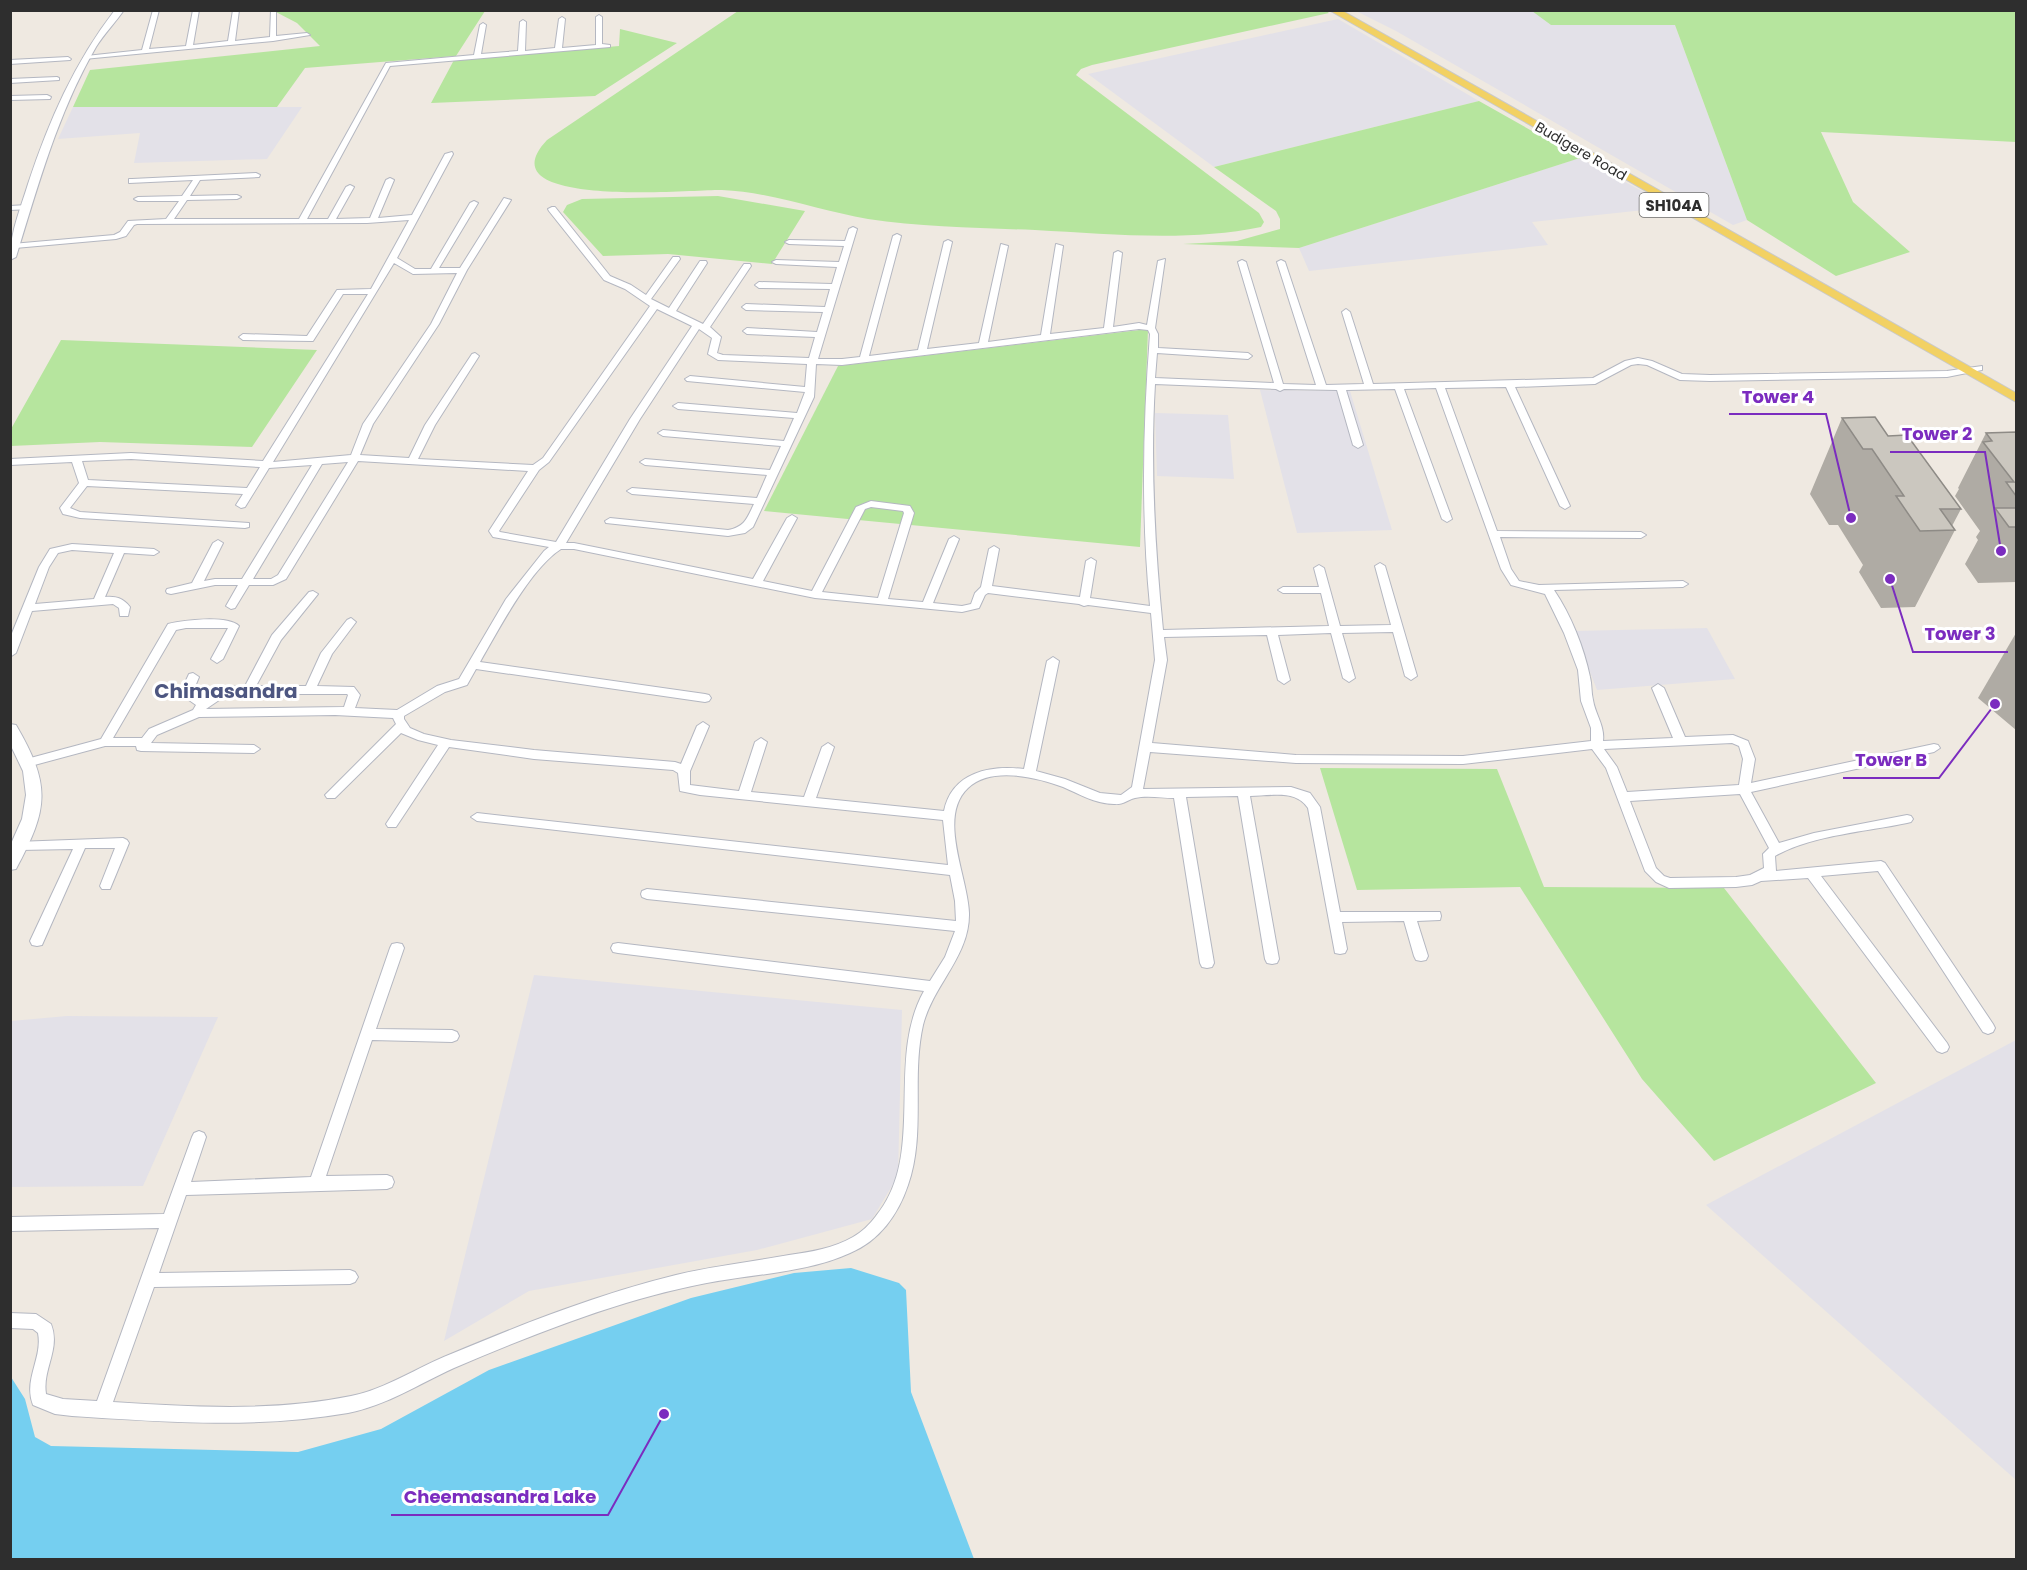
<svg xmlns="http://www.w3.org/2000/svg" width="2027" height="1570" font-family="Poppins,sans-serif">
  <rect width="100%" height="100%" fill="#efe9e1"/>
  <g fill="#e3e1e8">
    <polygon points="1532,10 1551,25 1675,25 1747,220 1733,225 1396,31 1356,11"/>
    <polygon points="1338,19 1479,101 1214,167 1088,74"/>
    <polygon points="73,107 302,107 267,159 134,163 140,133 58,139"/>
    <polygon points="1580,158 1672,207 1532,222 1548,245 1309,271 1299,248"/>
    <polygon points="1260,390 1350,391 1392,530 1297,533"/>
    <polygon points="1155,413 1228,415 1234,479 1157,476"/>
    <polygon points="1707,628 1735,679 1597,690 1574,631"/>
    <polygon points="534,975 902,1010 898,1176 872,1219 757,1250 529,1291 444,1341"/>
    <polygon points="67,1016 218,1017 143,1186 11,1187 11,1021"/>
    <polygon points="2016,1040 2016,1480 1706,1205"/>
  </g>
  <g fill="#b6e59e">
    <path d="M1325 10 1329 13 1092 65 1081 69 1076 75 1259 213 1264 222 1261 227C1188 242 1110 234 1035 230 981 228 922 227 868 219 820 211 771 192 722 190 697 189 481 210 547 140L738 11Z"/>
    <polygon points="274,11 485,11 456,56 305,68 277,107 73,107 90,70 320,46 297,23"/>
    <polygon points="1532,11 2016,11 2016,142 1821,132 1853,202 1910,252 1836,276 1747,220 1675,25 1551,25"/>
    <polygon points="620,29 677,43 595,96 431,103 454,60 619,46"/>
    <polygon points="1479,101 1580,158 1299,248 1183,244 1237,241 1280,229 1280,219 1276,211 1214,167"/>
    <polygon points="718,196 805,211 772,264 668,254 603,256 563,212 567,205 582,199"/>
    <polygon points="1148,329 1140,547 764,511 838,366"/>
    <polygon points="61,340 317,350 252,447 100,442 11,446 11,429"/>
    <polygon points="1320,768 1497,769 1544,887 1724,888 1876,1083 1714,1161 1642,1079 1520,887 1357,890"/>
  </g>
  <polygon fill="#75cff0" points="851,1268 899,1283 906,1290 911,1392 974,1559 11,1559 11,1377 25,1399 35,1437 51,1446 298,1452 381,1429 489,1370 691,1298 794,1273"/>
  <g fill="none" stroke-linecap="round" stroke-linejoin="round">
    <g stroke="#b4b7c1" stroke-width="2">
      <g id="street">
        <polygon points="153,10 159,10 149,49 186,46 193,10 199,10 193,45 228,41 233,10 239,10 235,41 270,37 271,10 276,12 276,36 307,33 310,35 273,41 84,59 83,58 86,56 142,50"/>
        <path d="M599 15 602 17V44L610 45V47L390 66 307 219H328L346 187 350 185 354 187 336 219 370 218 386 180 390 178 394 180 378 218 412 215 445 154 452 152 453 154 397 258 415 269H431L470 203 474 201 478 203 439 268H460L504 198 511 200 467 270 439 324 373 424 360 455 409 458 425 425 472 354 475 353 479 356 435 425 418 459 533 465 543 458 650 306 625 289 604 280 549 211 548 209 552 207H555L610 276 631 285 646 295 673 257H679L680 259 651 299 669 308 700 261H706L707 263 676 311 703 324 744 264H750L751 266 710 327 721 337 717 353 723 355 809 358 815 337 747 334 743 331 747 328 817 332 823 312 746 310 742 307 746 304 825 307 830 289 759 288 755 285 759 282 832 284 837 267 776 264 772 262 776 260 839 262 844 246 789 244 785 242 789 240 845 241 849 229 853 227 857 229 818 359H842L860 357 893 236 897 234 901 236 869 356 918 350 944 242 948 240 952 242 927 349 979 343 1001 244 1008 246 988 342 1041 335 1056 244 1063 246 1050 334 1104 328 1114 253 1118 251 1122 253 1113 327 1139 323 1147 325 1158 261 1165 259 1155 328 1158 334V348L1248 353 1252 356 1248 359 1157 353 1155 378 1274 383 1238 262 1242 260 1246 262 1283 384 1316 385 1277 262 1281 260 1285 262 1326 385 1364 384 1342 312 1346 309 1350 312 1373 384 1593 378 1625 361 1638 358 1652 361 1682 374 1710 375 1947 371 1982 366V370L1947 377 1710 381 1680 380 1647 365 1638 364 1631 365 1595 384 1515 387 1570 506 1565 509 1560 506 1506 387 1445 388 1497 531 1641 532 1646 535 1641 538 1500 537 1511 569 1519 581 1539 585 1683 581 1688 584 1683 587 1554 590C1571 615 1584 648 1590 677 1592 685 1591 692 1593 700 1595 714 1605 726 1603 741L1673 738 1652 688 1658 684 1664 688 1685 737 1733 735 1748 741 1755 759 1751 783 1934 744 1938 745 1940 748 1934 752 1751 792 1779 843 1814 833 1907 815 1911 816 1913 819 1911 822 1907 823C1865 832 1812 835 1775 856L1776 871 1881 861 1885 863 1993 1024 1995 1028 1993 1032 1988 1034 1983 1032 1878 871 1821 876 1947 1043 1949 1047 1947 1051 1942 1053 1937 1051 1808 878 1761 881 1752 885 1736 887 1669 888 1656 882 1645 871 1606 768 1592 749 1463 764 1296 763 1150 752 1143 789 1291 787 1310 793 1320 807 1340 912H1440L1441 916 1440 920 1417 921 1428 956 1426 960 1421 961 1416 960 1414 956 1404 921 1342 922 1347 949 1345 953 1340 954 1335 953 1308 808C1295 789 1271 796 1250 796L1279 959 1277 963 1272 964 1267 963 1265 959 1238 796 1186 797 1214 963 1212 967 1207 968 1202 967 1200 963 1174 798C1162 798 1147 795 1135 798 1127 800 1123 805 1114 804 1096 804 1079 794 1063 787 1036 777 991 766 968 788 937 817 968 877 969 913 970 956 933 985 923 1025 911 1078 926 1134 908 1185 898 1215 879 1241 850 1253 813 1270 770 1273 731 1279 695 1284 660 1293 626 1303 567 1321 510 1344 454 1368 419 1384 385 1406 348 1413 257 1429 163 1422 72 1416L55 1414 33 1405C23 1379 43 1358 38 1333L33 1329 10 1328V1313L36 1314 51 1324C61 1349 42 1369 46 1394L63 1399 97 1401 159 1228 10 1231V1217L164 1214 192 1137 194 1133 199 1131 204 1133 206 1137 191 1182 311 1177 390 948 392 944 397 943 402 944 404 948 376 1029 452 1030 457 1032 459 1036 457 1040 452 1042 372 1040 326 1176 387 1175 392 1177 394 1182 392 1187 387 1189 186 1195 159 1273 350 1270 355 1272 358 1277 355 1282 350 1284 154 1287 113 1402C191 1407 273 1412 351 1396 386 1389 418 1367 451 1354 525 1323 599 1294 676 1275 713 1266 751 1262 789 1255 811 1252 834 1248 853 1237 862 1232 870 1224 876 1216 927 1154 885 1061 924 991L618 953 613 952 611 948 613 944 618 943 930 981 945 957 955 931 647 899 642 897 641 894 642 891 647 889 956 921 955 901 950 875 477 821 471 817 477 813 948 865 943 820 700 795 680 791 678 773 673 770 534 759 449 747 396 827H388L386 824 438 745 418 740 401 733 335 798H327L325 795 396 724 393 718 335 715 199 717 157 735 151 743 254 745 260 749 254 753 141 751 137 750 136 746H105L27 767 21 763 23 760 101 739 168 624C184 620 228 615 239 626L223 659 217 663 211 659 228 628H186L176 630 113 738H142L149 729 193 710 196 705 186 698 182 689 189 674 193 673 199 677 194 689 195 693 203 699 222 687 245 686 272 635 309 592 313 591 318 594 281 640 256 686H306L321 653 347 620 351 618 356 622 332 654 317 686 354 687 360 695 355 708 397 710 437 686 459 679 506 599 544 551 549 547 493 537 489 531 528 471 358 461 286 579 273 585H249L235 608 231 609 226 606 238 585H215L171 594 167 593 166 591 167 589 192 583 213 543 218 540 223 543 204 581 215 579H242L312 465 269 468 245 507 241 508 236 505 243 494 87 486 70 508 80 512 249 523V527L245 528 80 518 63 514 60 508 79 483 72 462 10 465V459L131 453 263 461 368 294H343L313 341 243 340 239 337 243 334 307 336 337 290 371 289 409 220 367 223 137 224 134 225 126 236 116 239 15 248 11 246 12 244 114 235 120 232 128 221 166 219 179 201H138L134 199 138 197 182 196 193 180 129 183V179H132L256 173 260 175 259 177 200 180 190 196 237 195 241 197 237 199 187 200 174 219H299L386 63 474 55 480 25 483 23 486 25 481 54 518 51 520 22 523 20 526 22 525 51 555 48 559 19 562 17 565 19 562 48 596 45V17ZM394 263 413 274 457 273 431 324 363 424 351 455 273 462ZM657 309 692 326 630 419 556 542 500 532 499 531 539 470 549 462ZM699 329 712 338 708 354 718 360 807 364 805 387 690 376 685 379 687 381 805 392 797 413 678 403 673 406 678 409 794 418 784 441 663 430 658 433 663 436 781 446 770 470 645 459 640 462 645 465 767 475 757 498 632 488 627 491 632 494 754 504C747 518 745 527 728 530L610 518 605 521 606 523 728 536 745 533 753 527 814 397 816 364 842 365 1139 329 1148 330 1150 334C1143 424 1141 515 1150 606L1090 598 1096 561 1091 558 1086 561 1080 597 992 586 999 549 994 546 989 549 981 587 975 593 971 604 962 606 933 603 959 539 954 536 949 539 923 602 888 599 914 513 910 506 871 501 856 507 812 591 763 581 797 518 792 515 787 518 753 579 574 543H566L640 419ZM1155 384 1276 389 1280 391 1284 389 1337 390 1353 445 1358 448 1363 445 1346 390 1395 389 1442 519 1447 522 1452 519 1404 389 1436 388 1501 569 1511 585 1545 594 1564 633 1578 670 1581 701 1591 728V741L1463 756 1296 755 1152 743 1167 660 1164 637 1267 635 1278 680 1284 684 1290 680 1278 635 1331 633 1343 678 1349 682 1355 678 1342 633 1393 632 1405 676 1411 680 1417 676 1385 566 1380 563 1375 566 1391 625 1340 626 1324 568 1319 565 1314 568 1319 587H1283L1278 590 1283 593H1321L1329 626 1163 630C1155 549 1150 466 1155 384ZM131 459 260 467 247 488 88 480 82 461ZM348 462 278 575 271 579H253L322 464ZM871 507 903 511 904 513 878 598 822 592 865 509ZM561 549H574L815 598 962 612 979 608 985 595 988 593 1079 604 1084 606 1088 605 1151 613 1155 660 1132 787 1121 795 1100 793 1065 779 1036 771 1059 661 1053 657 1047 661 1024 769C990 765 952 772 944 811L816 798 834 747 828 743 822 747 804 797 751 792 767 742 761 738 755 742 739 791 690 785V771L709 726 703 722 697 726 681 764 675 762 534 750 451 740 424 734 410 728 404 719V716L445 692 467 685 476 669 705 702 709 701 711 698 709 695 705 694 480 662C499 629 530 569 561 549ZM228 694H347L348 695 344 707 206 709ZM1732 743 1739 746 1743 759 1739 785 1627 792 1617 767 1604 749ZM1740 794 1769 848 1763 854 1764 868 1750 875 1736 877 1670 878 1664 876 1656 868 1630 801Z"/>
        <polygon points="68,57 71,59 70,60 10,64 10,60"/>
        <polygon points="57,77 59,78 59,80 10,83 10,79"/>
        <polygon points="47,95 51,97 50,99 10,100 10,96"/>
        <polygon points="27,205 30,205 30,209 10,210 10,206"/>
        <path d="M72 544 154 549 159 552 154 555 124 553 105 597C116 596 123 598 130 607L128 616H120L119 608 113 604 32 611 16 653 10 657V638L39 567 50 549ZM72 550 114 553 94 599 35 604 49 567 58 553Z"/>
        <polygon points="123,838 127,840 129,843 110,889 102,889 100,886 115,848 85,848 42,945 37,946 32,945 30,941 73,849 20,850 16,848 14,845 16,842"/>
      </g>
    </g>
    <g stroke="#b4b7c1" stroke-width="2">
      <g id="secondary">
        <path d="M115 10H124C115 23 104 34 96 47 58 112 38 186 16 257L10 260C10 233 20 210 28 184 49 121 74 63 115 10Z"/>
        <path d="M10 724 16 725C51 785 49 808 16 869L10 870V846L22 819 26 795 23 771 10 744Z"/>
      </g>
    </g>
    <g stroke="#c9c9c9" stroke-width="2">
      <polygon id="primary" points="1329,10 1341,10 2016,393 2016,402"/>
    </g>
    <use href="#street" fill="#fff" fill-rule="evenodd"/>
    <use href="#secondary" fill="#fff" fill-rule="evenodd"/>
    <use href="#primary" fill="#f2d163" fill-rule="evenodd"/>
  </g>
  <g fill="#afaba4">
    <polygon points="1842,418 1888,436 1961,509 1952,526 1955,530 1915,607 1881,608 1859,572 1863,565 1838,525 1829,525 1810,494"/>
    <polygon points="2016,432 2016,582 1978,583 1965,564 1978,540 1976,537 1980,531 1955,496 1959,489 1958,488 1986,433"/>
    <polygon points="2016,633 2016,730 1978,698"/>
  </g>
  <g fill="#cbc7bf" stroke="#8e8b86" stroke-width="1.5">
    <polygon points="1875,417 1888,436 1907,435 1961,509 1940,509 1955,530 1920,531 1896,496 1904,496 1872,449 1863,449 1842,418"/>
    <polygon points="2016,432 2016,496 2006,482 2014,482 1983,442 1992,441 1986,433"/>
    <polygon points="1995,508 2016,508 2016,527 2009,527"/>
  </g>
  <g text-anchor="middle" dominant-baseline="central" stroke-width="6" stroke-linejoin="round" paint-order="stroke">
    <g font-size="14" fill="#2e2e2e" stroke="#fff">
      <text transform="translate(1581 151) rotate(30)">Budigere Road</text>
    </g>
    <rect fill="#fff" stroke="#6d6d6d" stroke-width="1.5" x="1639.5" y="193" width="69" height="24" rx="4.5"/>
    <g font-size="15" font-weight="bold" fill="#2e2e2e">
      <text x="1674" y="205">SH104A</text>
    </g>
    <g font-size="20" font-weight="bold" fill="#4d5680" stroke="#fff">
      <text x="226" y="691">Chimasandra</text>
    </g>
  </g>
  <path fill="none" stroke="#7b2cbf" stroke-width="2" d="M1851 518L1826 414H1729M2001 551L1985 452H1890M1890 579L1913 652H2008M1995 704L1939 778H1843M664 1414L608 1515H391"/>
  <g fill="#7b2cbf" stroke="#fff" stroke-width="2">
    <circle cx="1851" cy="518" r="6"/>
    <circle cx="2001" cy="551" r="6"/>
    <circle cx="1890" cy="579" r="6"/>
    <circle cx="1995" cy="704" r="6"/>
    <circle cx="664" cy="1414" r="6"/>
  </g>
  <g font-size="18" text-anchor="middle" font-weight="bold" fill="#7b2cbf" stroke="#fff" stroke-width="6" stroke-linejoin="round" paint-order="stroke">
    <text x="1778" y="403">Tower 4</text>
    <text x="1937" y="440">Tower 2</text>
    <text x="1960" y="640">Tower 3</text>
    <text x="1891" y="766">Tower B</text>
    <text x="500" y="1503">Cheemasandra Lake</text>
  </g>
  <rect width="2027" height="1570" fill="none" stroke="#2e2e2e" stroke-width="24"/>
</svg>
